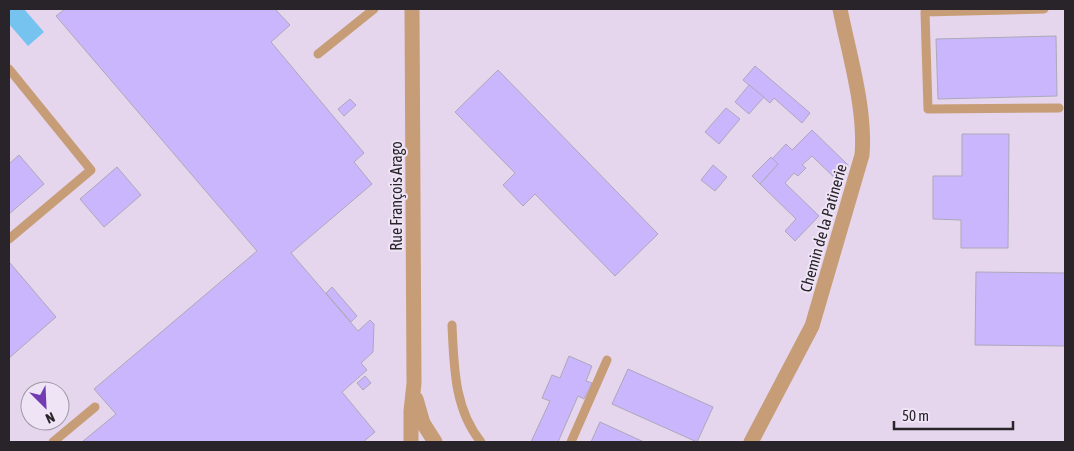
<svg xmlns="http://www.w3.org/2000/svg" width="1074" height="451" font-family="'Asap Condensed',sans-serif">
  <rect width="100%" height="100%" fill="#efe4f5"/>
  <path fill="#e5d6ed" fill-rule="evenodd" d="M9 9H1065V442H9ZM30 391H60V421H30Z"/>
  <polygon fill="#76c3f0" points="9,9 24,9 44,32 28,46 9,24"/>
  <g fill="#cab6fd" stroke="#aca8b9">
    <polygon points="65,9 275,9 290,25 271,42 364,153 354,162 372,184 291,253 358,331 370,320 374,324 373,352 361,363 367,370 342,392 375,432 363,442 82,442 116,414 94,389 257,251 56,16"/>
    <polygon points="1056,36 1057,96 938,99 936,39"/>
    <polygon points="755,66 810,113 802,123 774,98 770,103 743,80"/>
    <polygon points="498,70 658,234 615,276 535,194 523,206 503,185 515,173 455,112"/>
    <polygon points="749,85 764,97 749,114 735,102"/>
    <polygon points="350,99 356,105 344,116 338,109"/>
    <polygon points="726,108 740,119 719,144 705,132"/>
    <polygon points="812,130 848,165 842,185 812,156 802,165 806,168 798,176 794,173 785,183 819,216 795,241 785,231 796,219 760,184 778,164 772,159 786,144 792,150"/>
    <polygon points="962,134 1009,134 1008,248 961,248 961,220 933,219 933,176 962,176"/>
    <polygon points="19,155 44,184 9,214 9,164"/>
    <polygon points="771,157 778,164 760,184 752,176"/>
    <polygon points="713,165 727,177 715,191 701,180"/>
    <polygon points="117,167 141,195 104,227 80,199"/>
    <polygon points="10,263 56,317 9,358 9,264"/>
    <polygon points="976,272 1065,273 1065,346 975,345"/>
    <polygon points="332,287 357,316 351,322 326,293"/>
    <polygon points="569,356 592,366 586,381 592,383 584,399 578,396 558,442 531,442 550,401 542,398 552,375 560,378"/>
    <polygon points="628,369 713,407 697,442 612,404"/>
    <polygon points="365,376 371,383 363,390 357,383"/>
    <polygon points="600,422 644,442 591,442"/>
  </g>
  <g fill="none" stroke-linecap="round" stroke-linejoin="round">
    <g stroke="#c79d77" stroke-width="9">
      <polyline points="1044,9 925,12 928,109 1059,108"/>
      <polyline points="318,54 374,9"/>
      <polyline points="9,69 91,170 9,239"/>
      <path d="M452 325C454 366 454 409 481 442"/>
      <polyline points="53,442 95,407"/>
      <polyline points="571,442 607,360"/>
    </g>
    <g stroke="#c79d77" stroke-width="15">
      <polyline points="416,399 423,423 435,442"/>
      <polyline points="411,442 411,411 414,383 412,9"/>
      <path d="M751 442 812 326 862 155C866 109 849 54 840 9"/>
    </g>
  </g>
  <g text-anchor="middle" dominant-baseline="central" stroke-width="4" stroke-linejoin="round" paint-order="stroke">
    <g font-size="16" fill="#28242a" stroke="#efe4f5">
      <text transform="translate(396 196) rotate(-90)">Rue François Arago</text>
      <text transform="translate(823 228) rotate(-74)">Chemin de la Patinerie</text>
    </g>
  </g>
  <rect width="1074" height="451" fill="none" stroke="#28242a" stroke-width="20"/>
  <g transform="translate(45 406) rotate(156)"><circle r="24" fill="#efe4f5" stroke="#9f97a4"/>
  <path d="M0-4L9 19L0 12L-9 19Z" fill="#723bb2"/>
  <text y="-8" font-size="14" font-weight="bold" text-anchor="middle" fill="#28242a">N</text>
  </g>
  <path d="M894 421v8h119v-8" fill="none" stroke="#28242a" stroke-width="2.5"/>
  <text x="902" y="421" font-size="15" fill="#28242a" stroke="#efe4f5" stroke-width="4" paint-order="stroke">50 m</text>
</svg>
